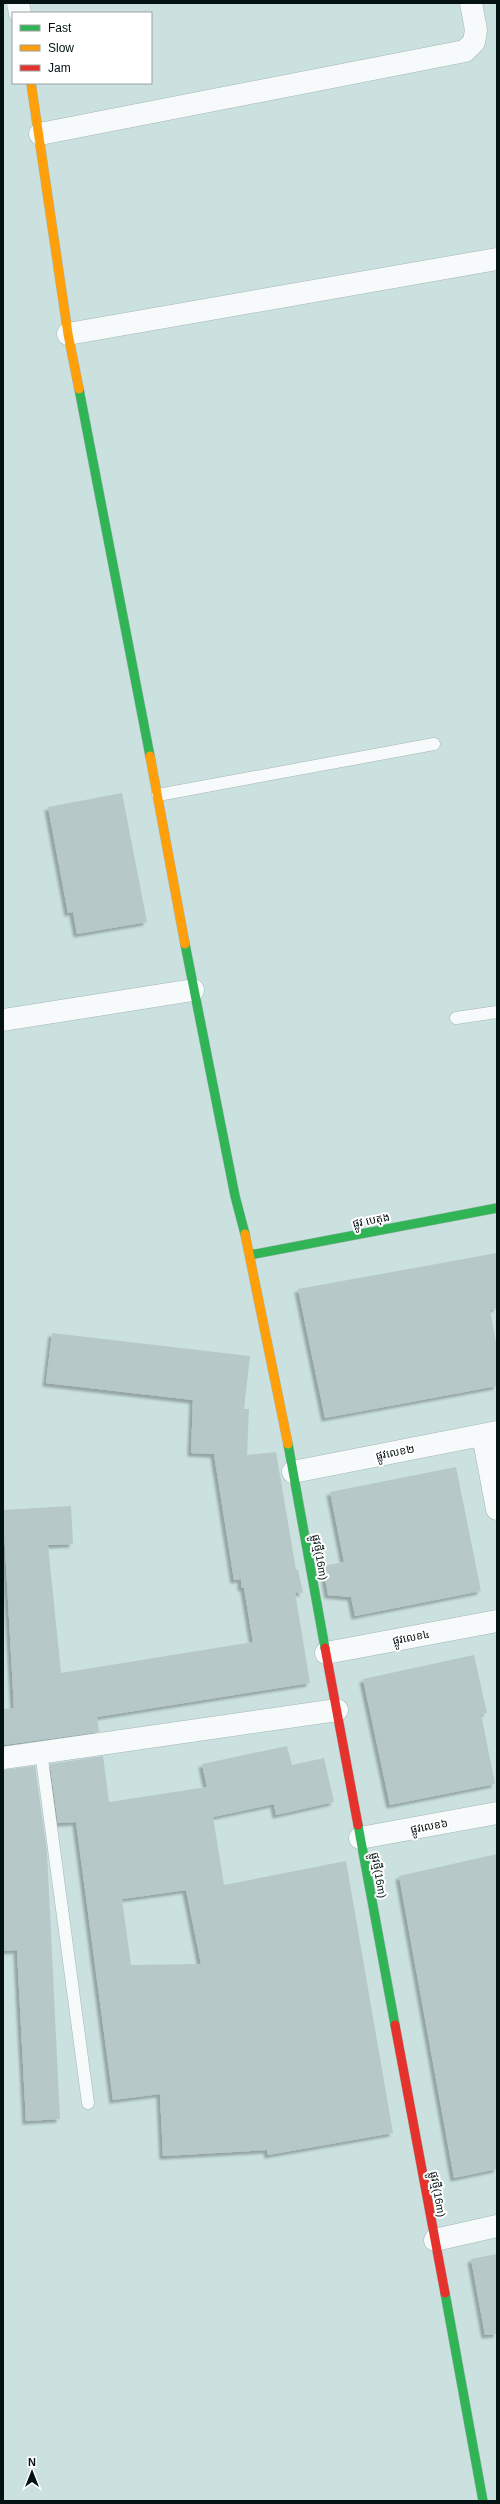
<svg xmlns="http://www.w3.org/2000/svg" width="500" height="2504" font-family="Helvetica,'Noto Sans Khmer',sans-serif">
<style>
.building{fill:#b6c8c7;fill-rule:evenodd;filter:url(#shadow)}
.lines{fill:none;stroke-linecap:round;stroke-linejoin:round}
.lane-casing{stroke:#a4b6b5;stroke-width:13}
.street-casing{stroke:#a4b6b5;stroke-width:23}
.fast-casing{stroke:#a4b6b5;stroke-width:10}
.slow-casing{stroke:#a4b6b5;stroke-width:10}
.jam-casing{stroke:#a4b6b5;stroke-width:10}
.lane{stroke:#f7fafa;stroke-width:12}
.street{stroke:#f7fafa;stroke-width:22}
.fast{stroke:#30b455;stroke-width:9}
.slow{stroke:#ff9f0a;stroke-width:9}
.jam{stroke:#e5322d;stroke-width:9}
.labels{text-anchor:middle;stroke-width:4;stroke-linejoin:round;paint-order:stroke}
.street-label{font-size:11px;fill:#041212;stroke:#fff}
</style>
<defs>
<filter id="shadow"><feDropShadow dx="-3.5" dy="3.5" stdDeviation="1" flood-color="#0004"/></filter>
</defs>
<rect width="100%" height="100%" fill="#cae1e0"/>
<path class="building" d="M 122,793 L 147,922 L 77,934 L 73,912 L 68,913 L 48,807 Z
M 497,1253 L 497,1308 L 490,1310 L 497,1348 L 497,1386 L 325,1418 L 298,1289 Z
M 52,1333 L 250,1356 L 244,1409 L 249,1409 L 247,1455 L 276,1452 L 296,1570 L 298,1570 L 303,1593 L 295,1592 L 310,1683 L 97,1717 L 99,1732 L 3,1745 L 3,1709 L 14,1708 L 3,1510 L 71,1506 L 73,1544 L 48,1545 L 61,1673 L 253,1642 L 244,1588 L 241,1587 L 241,1579 L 234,1580 L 214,1454 L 191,1453 L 193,1400 L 46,1383 Z
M 456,1467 L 481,1591 L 355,1616 L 351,1597 L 328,1595 L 323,1566 L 344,1562 L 330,1492 Z
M 474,1655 L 487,1713 L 481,1714 L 495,1784 L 390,1805 L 363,1679 Z
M 287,1746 L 292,1765 L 324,1758 L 334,1802 L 276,1815 L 274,1804 L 213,1817 L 224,1885 L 346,1861 L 393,2133 L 268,2155 L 267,2150 L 163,2156 L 160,2094 L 113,2100 L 76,1822 L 58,1823 L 50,1764 L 103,1756 L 109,1802 L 207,1787 L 202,1764 ZM 186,1890 L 201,1964 L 131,1965 L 122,1899 Z
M 35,1766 L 47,1852 L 60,2119 L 26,2121 L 17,1950 L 3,1951 L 3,1770 Z
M 497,1854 L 497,2169 L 454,2178 L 399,1876 Z
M 497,2254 L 497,2334 L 485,2335 L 471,2259 Z"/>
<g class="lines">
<defs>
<path id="lane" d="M 158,795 L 434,744
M 456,1018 L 497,1012
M 41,1752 L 88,2103"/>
<path id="street" d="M 18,3 L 20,13
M 40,134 L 465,51 L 474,42 L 476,30 L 471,3
M 68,334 L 497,259
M 3,1020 L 193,990
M 483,1435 L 497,1509
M 293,1472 L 497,1432
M 326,1653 L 497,1621
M 3,1758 L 337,1710
M 360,1838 L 497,1813
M 435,2240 L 497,2226"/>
<path id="fast" d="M 79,389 L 150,756
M 185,944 L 235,1196 L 245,1234
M 250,1255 L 497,1208
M 288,1444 L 325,1648
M 358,1825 L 395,2025
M 445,2293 L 483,2501"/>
<path id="slow" d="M 31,83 L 68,334 L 79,389
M 150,756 L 185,944
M 245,1234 L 288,1444"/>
<path id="jam" d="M 325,1648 L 358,1825
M 395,2025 L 445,2293"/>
</defs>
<use href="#lane" class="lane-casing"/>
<use href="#street" class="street-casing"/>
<use href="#fast" class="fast-casing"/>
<use href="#slow" class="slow-casing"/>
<use href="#jam" class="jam-casing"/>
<use href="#lane" class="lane"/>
<use href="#street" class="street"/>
<use href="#fast" class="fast"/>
<use href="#slow" class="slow"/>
<use href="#jam" class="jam"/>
</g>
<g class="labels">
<g class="street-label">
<text transform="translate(371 1220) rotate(-11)" y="4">ផ្លូវ បេតុង</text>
<text transform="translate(395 1452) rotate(-11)" y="4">ផ្លូវលេខ២</text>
<text transform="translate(320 1557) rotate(80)" y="4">ផ្លូវថ្មី(16m)</text>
<text transform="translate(411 1637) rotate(-11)" y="4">ផ្លូវលេខ៤</text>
<text transform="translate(429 1826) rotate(-10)" y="4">ផ្លូវលេខ៦</text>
<text transform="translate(379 1875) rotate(80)" y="4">ផ្លូវថ្មី(16m)</text>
<text transform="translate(438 2194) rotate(80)" y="4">ផ្លូវថ្មី(16m)</text>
</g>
</g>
<rect width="500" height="2504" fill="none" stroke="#041212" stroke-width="8"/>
<rect x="12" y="12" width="140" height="72" fill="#ffffff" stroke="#9ba0a0"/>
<rect x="20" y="25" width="20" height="6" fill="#30b455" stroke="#9ba0a0"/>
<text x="48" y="32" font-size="12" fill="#041212">Fast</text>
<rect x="20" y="45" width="20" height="6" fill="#ff9f0a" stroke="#9ba0a0"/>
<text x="48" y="52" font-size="12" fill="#041212">Slow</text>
<rect x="20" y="65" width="20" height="6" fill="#e5322d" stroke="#9ba0a0"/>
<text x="48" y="72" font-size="12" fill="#041212">Jam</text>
<g transform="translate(32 2472)" stroke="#ffffff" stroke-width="3" paint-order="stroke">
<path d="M0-3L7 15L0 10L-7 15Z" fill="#041212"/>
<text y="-6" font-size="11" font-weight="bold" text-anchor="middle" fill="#041212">N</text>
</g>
</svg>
